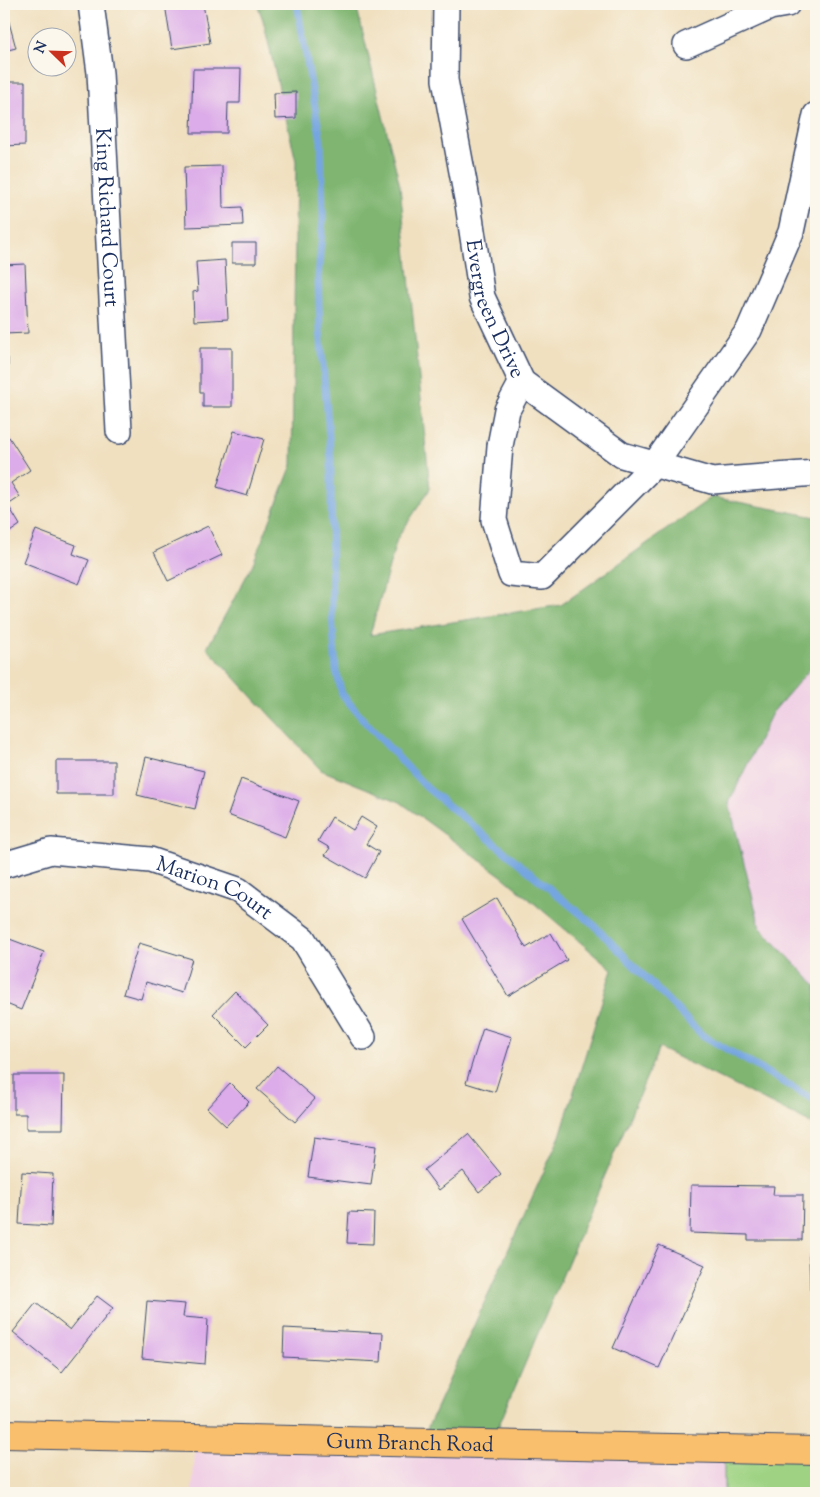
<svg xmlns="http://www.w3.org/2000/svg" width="820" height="1497" font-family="'Sorts Mill Goudy',serif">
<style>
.built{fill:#f0d0e5}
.green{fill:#9fd383;stroke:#5d8170}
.forest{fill:#7fb571;stroke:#4d7268}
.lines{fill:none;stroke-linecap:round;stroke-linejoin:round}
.stream{stroke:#76a6e0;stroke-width:7}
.building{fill:#dcabe9}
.minor-casing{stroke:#3b4a6d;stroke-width:28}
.primary-casing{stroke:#3b4a6d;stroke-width:30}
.minor{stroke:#fff;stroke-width:25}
.primary{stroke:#f9bf6d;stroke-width:28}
.labels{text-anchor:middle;stroke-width:4;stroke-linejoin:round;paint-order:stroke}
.street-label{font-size:21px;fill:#1b2f5e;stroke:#fbf7ec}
</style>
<rect width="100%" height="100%" fill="#fbf7ec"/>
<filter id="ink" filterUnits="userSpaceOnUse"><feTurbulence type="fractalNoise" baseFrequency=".02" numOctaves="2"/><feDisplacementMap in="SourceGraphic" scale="10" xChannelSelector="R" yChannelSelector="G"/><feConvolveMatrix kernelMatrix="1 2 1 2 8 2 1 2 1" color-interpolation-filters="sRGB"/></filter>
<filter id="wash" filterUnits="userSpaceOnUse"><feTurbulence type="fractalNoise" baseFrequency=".0096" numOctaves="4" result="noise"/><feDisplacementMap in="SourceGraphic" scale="20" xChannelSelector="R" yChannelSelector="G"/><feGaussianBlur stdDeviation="1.12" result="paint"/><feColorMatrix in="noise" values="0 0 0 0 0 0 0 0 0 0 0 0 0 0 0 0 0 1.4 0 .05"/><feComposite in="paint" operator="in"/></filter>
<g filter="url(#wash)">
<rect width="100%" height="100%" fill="#f0e0c0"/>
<path class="built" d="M 816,662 L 816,986 L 760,927 L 728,803 L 772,713 Z
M 196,1438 L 724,1449 L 724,1493 L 192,1493 Z"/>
<path class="green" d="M 724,1449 L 816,1451 L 816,1493 L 724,1493 Z"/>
<path class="forest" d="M 257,4 L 356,4 L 400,186 L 430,489 L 397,539 L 370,635 L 561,605 L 712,497 L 816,517 L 816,662 L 772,713 L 729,803 L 760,927 L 816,986 L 816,1126 L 659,1048 L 491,1444 L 421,1442 L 560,1136 L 612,969 L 503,877 L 400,802 L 321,770 L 207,648 L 252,566 L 292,465 L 296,161 L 263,20 Z"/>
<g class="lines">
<path class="stream" d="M 297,4 L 321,141 L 323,218 L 318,278 L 320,329 L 331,459 L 332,614 L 336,670 L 342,694 L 365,722 L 427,788 L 594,925 L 702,1035 L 816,1101"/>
</g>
<g id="blocks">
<path class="building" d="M 4,4 L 16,48 L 4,51 Z
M 165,4 L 203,4 L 210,43 L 172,49 Z
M 193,69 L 241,69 L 240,103 L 228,103 L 227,133 L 191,133 Z
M 4,82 L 25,82 L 25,145 L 4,146 Z
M 296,92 L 296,118 L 275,119 L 274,93 Z
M 222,166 L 223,208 L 242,207 L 243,225 L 186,227 L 184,167 Z
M 232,243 L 256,243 L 256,263 L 232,263 Z
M 225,260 L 228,319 L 194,321 L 193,292 L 198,291 L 196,262 Z
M 25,264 L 28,333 L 4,334 L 4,265 Z
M 200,348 L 232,348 L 232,407 L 203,407 L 203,392 L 200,392 Z
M 4,358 L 8,358 L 8,401 L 4,401 Z
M 234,431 L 264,439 L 247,496 L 217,487 Z
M 9,437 L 30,470 L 11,483 L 20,497 L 8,505 L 20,525 L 4,536 L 4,440 Z
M 208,526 L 222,555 L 168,581 L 154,552 Z
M 36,530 L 76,545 L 73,554 L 89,560 L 79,584 L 23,562 Z
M 146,757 L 204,771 L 195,809 L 137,795 Z
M 56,761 L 114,761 L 114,794 L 56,794 Z
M 241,779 L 299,801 L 285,837 L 228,815 Z
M 332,817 L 353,830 L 361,817 L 377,827 L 366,844 L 379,852 L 365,878 L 325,855 L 330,848 L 318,841 Z
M 497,898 L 526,948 L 551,933 L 567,960 L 508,996 L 462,919 Z
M 7,938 L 44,952 L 21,1010 L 4,1003 L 4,947 Z
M 139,943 L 192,959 L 182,993 L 146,982 L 141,999 L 123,994 Z
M 235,991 L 268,1025 L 246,1047 L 213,1014 Z
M 483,1028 L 512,1037 L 495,1092 L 466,1083 Z
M 277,1066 L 315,1099 L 295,1122 L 257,1089 Z
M 14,1075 L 64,1075 L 63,1129 L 26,1129 L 26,1114 L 14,1114 Z
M 230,1083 L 249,1102 L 226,1126 L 207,1108 Z
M 468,1134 L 501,1174 L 479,1192 L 463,1171 L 439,1190 L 424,1170 Z
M 314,1137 L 376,1146 L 371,1185 L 308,1177 Z
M 22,1172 L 53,1174 L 51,1226 L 19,1224 Z
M 691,1185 L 774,1186 L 773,1195 L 803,1195 L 802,1240 L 748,1240 L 748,1235 L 690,1233 Z
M 349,1212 L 374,1213 L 373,1244 L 347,1243 Z
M 659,1245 L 705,1265 L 659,1368 L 613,1348 Z
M 809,1256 L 816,1256 L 816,1289 L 810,1290 Z
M 97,1296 L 113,1308 L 62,1372 L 13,1332 L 36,1303 L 70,1330 Z
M 147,1301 L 185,1304 L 183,1317 L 208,1319 L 205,1364 L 142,1358 Z
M 284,1328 L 383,1333 L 381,1362 L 283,1357 Z"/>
</g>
</g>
<g filter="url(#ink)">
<use href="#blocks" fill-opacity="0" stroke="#3b4a6d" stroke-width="1"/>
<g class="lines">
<defs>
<g id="minor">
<path id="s1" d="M 91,4 L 100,73 L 119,431"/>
<path id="s2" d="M 446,4 L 445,80 L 468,204 L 482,297 L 522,382 L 622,455 L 712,481 L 816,473"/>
<path d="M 686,45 L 770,7 L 787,4"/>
<path d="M 522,382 L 507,410 L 500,446 L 494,520 L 511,574 L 542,577 L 655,464 L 749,330 L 791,232 L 816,115"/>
<path id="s3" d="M 4,865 L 51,851 L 150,860 L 238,890 L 303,939 L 363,1037"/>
</g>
<g id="primary">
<path id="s4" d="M 4,1434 L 816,1451"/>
</g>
</defs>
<use href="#minor" class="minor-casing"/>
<use href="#primary" class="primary-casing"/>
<use href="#minor" class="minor"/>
<use href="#primary" class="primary"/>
</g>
</g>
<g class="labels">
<g class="street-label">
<text dy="7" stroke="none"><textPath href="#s1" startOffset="214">King Richard Court</textPath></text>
<text dy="7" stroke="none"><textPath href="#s2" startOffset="311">Evergreen Drive</textPath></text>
<text dy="7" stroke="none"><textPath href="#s3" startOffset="219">Marion Court</textPath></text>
<text dy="7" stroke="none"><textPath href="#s4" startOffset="406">Gum Branch Road</textPath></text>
</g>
</g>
<rect width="820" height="1497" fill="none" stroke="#fbf7ec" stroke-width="20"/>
<g transform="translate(52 52) rotate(293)"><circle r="24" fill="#fbf7ec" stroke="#a1a7b3"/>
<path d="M0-4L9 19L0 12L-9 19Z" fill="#c8321e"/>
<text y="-8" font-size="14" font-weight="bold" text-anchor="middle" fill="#1b2f5e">N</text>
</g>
</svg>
